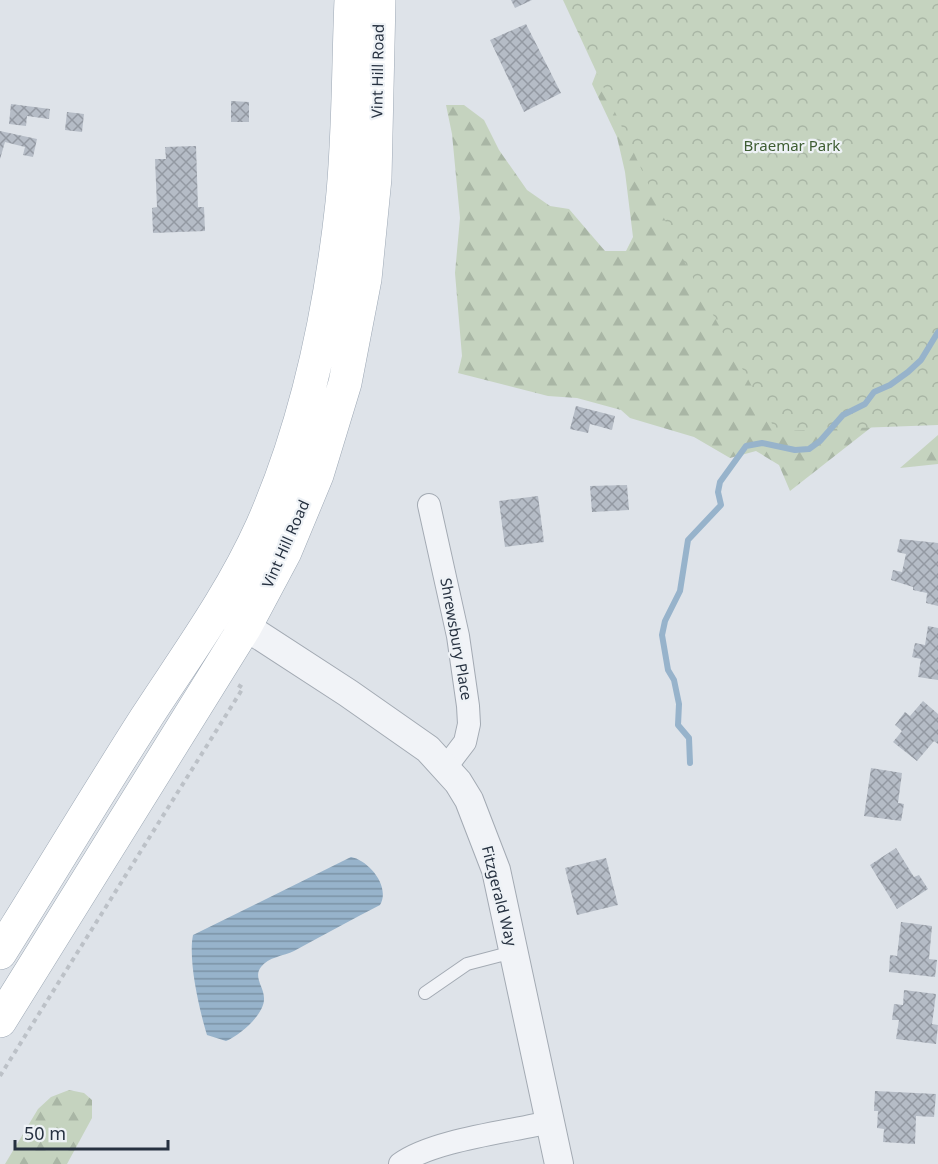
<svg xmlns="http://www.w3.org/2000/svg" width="938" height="1164" font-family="'Noto Sans',sans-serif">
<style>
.forest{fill:url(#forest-firs)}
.park{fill:url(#park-crowns)}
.water{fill:url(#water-rules)}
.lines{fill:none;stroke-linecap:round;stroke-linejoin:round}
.stream{stroke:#97b3cb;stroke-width:6}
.building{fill:url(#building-cross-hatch)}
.service-casing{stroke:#a3aab3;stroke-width:14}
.minor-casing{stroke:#a3aab3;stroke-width:24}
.tertiary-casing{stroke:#a3aab3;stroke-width:30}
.primary-casing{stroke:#9da8b5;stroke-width:34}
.path{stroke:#bcc1c7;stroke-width:4;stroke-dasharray:4.5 4.5;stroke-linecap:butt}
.service{stroke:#f1f3f7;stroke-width:12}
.minor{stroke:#f1f3f7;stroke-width:22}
.tertiary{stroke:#f1f3f7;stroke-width:28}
.primary{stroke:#fff;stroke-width:33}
.labels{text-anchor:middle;stroke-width:4.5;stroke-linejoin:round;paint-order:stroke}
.street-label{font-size:15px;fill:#263140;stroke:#eef2f6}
.park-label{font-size:15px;fill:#3e5d33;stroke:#eef2f6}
</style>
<defs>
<pattern id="forest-firs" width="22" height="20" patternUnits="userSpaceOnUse" patternTransform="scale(1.5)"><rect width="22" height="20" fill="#c5d3bf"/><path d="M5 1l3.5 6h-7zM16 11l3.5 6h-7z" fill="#a9b6a5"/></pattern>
<pattern id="park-crowns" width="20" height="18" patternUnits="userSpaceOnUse" patternTransform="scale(1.5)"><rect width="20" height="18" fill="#c5d3bf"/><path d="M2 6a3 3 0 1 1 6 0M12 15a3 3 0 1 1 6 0" fill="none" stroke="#a9b6a5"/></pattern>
<pattern id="water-rules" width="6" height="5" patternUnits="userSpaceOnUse" patternTransform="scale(1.5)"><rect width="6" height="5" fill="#97b3cb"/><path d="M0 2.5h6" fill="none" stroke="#7b92a6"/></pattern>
<pattern id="building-cross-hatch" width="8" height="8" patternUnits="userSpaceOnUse" patternTransform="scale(1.5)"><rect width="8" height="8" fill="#b5bcc6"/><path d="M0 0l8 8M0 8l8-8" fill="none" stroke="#9399a2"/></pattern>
</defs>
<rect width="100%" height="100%" fill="#dee3e9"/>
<path class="forest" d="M 938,2 L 938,375 L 790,491 L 779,465 L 756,451 L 730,458 L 694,437 L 630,418 L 621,410 L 577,398 L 548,396 L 458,373 L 462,356 L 455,273 L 460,218 L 452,134 L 446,105 L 464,105 L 484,120 L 499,150 L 527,190 L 550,206 L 569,209 L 605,251 L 626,251 L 633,237 L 625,172 L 617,137 L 592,84 L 602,58 Z
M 938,435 L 938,464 L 900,468 Z
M 69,1090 L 84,1093 L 92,1100 L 92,1118 L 67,1164 L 5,1164 L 38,1109 L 51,1097 Z"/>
<path class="park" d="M 563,0 L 938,0 L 938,425 L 776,431 L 684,261 Z"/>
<path class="water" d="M 351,857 C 368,860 391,886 380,905 C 351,920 323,935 294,951 C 284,956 268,957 261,967 C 253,977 264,987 264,998 C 265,1014 240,1035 226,1041 L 207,1035 C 199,1009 188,960 193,935 Z"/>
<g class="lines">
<path class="stream" d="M 690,763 L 689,738 L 678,725 L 679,704 L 674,680 L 668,670 L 662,635 L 665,621 L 680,591 L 688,540 L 721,505 L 718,492 L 720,482 L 746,446 L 762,443 L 795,450 L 809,449 L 820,441 L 843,415 L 865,404 L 874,392 L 890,385 L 908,372 L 921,360 L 938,332"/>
</g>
<path class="building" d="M 511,0 L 532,0 L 515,8 Z
M 526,24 L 561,93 L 524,112 L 490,40 Z
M 231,101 L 249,102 L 249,122 L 231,122 Z
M 11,104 L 50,109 L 49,119 L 27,116 L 26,126 L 9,124 Z
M 67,112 L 84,114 L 82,132 L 65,130 Z
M 0,131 L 37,139 L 33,157 L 23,155 L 25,147 L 5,142 L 0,159 Z
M 196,146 L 198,207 L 204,207 L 205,231 L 153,233 L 152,208 L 157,207 L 155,159 L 166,159 L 165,147 Z
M 576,406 L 615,416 L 612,430 L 590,424 L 588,433 L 570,429 Z
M 627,485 L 629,510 L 592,512 L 590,486 Z
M 538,496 L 544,542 L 505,547 L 499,501 Z
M 900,539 L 938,543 L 938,606 L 926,603 L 927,593 L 913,590 L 913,587 L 891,580 L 893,570 L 902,572 L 906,554 L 897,552 Z
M 928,626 L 938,628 L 938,680 L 918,677 L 921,659 L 912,657 L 915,643 L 925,645 Z
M 923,701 L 938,714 L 938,744 L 934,741 L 917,761 L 893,742 L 902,731 L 895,725 L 905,712 L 910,716 Z
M 871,768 L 902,773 L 898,803 L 904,804 L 901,821 L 864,816 Z
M 896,848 L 914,877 L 919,875 L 928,889 L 897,909 L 870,865 Z
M 606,858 L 618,905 L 577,915 L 565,868 Z
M 901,922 L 932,926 L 929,959 L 937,960 L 935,977 L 889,972 L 890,955 L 897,956 Z
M 904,990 L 936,994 L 932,1024 L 938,1025 L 936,1044 L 896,1039 L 899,1020 L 892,1020 L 894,1004 L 903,1005 Z
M 875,1091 L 936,1094 L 934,1117 L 916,1116 L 915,1144 L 883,1142 L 884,1129 L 877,1128 L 878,1111 L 874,1111 Z"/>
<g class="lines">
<defs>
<path id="service" d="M 425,993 L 467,964 L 513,952"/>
<path id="minor" d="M 429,505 L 458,636 L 468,706 L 469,724 L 465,742 L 446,767
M 400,1164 C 433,1140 508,1132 550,1122"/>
<path id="tertiary" d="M 228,615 L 348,693 L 428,749 L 458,782 L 469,800 L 496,870 L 559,1164"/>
<path id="primary" d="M 0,953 C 49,875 96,796 146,718 C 187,655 231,595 262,526 C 307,424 330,314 342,203 C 349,136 348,67 351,0
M 0,1021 L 245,627 L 285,552 L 317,475 L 345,383 L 365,279 L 375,178 L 379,0"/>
</defs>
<use href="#service" class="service-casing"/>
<use href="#minor" class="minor-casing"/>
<use href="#tertiary" class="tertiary-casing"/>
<use href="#primary" class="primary-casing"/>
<path class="path" d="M 0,1076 L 243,688 L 238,685"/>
<use href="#service" class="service"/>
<use href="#minor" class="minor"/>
<use href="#tertiary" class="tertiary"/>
<use href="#primary" class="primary"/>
</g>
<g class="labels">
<g class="street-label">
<text transform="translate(378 71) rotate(-89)" y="5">Vint Hill Road</text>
<text transform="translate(286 544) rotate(-66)" y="5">Vint Hill Road</text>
<text transform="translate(456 639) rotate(80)" y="5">Shrewsbury Place</text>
<text transform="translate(499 896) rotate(76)" y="5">Fitzgerald Way</text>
</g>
<g class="park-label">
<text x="792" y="151">Braemar Park</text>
</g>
</g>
<path d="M15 1140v9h153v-9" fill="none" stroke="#263140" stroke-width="3"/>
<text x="24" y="1140" font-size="18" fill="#263140" stroke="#eef2f6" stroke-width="4.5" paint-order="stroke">50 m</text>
</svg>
